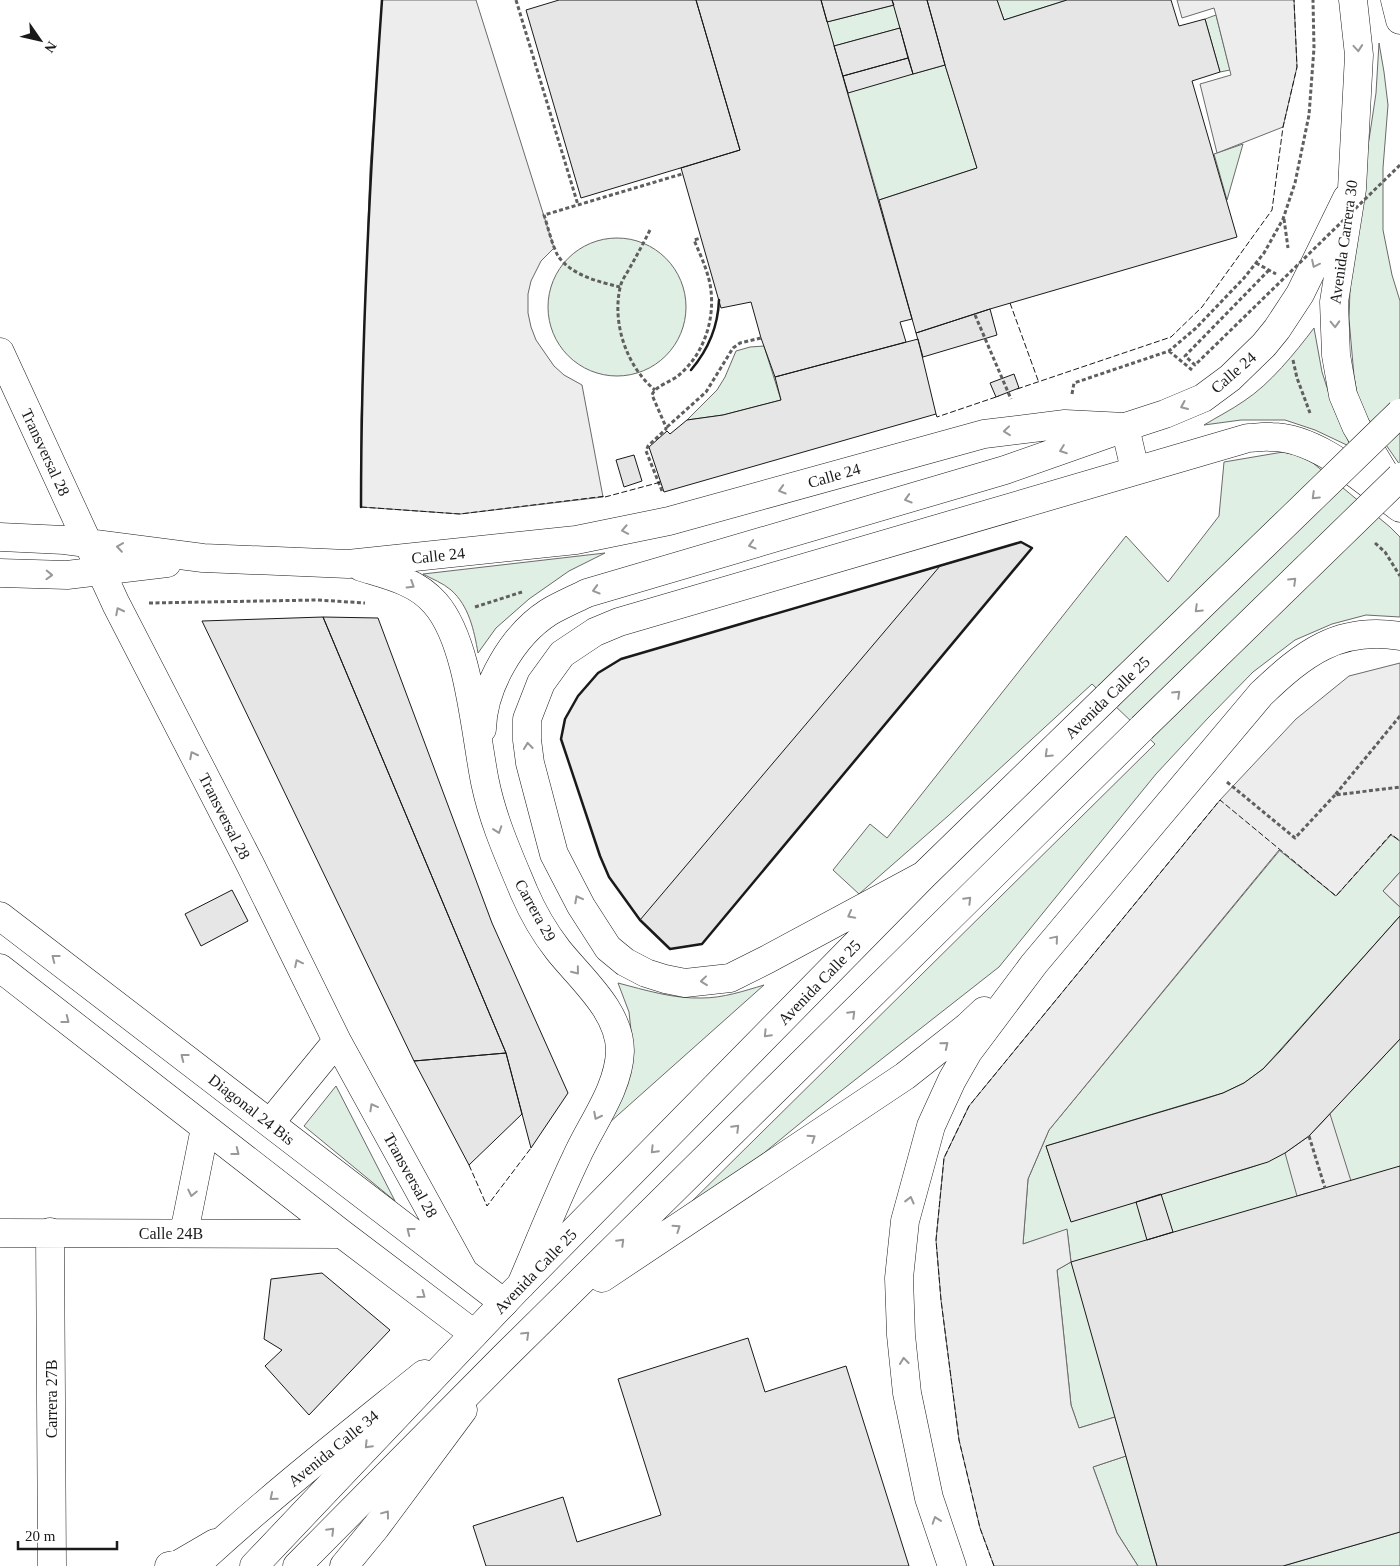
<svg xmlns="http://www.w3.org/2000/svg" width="1400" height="1566" font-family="Georgia,serif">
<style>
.green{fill:#e0efe3;stroke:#6a6a6a}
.parking{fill:#ededed;stroke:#6a6a6a}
.building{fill:#e6e6e6;stroke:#1a1a1a}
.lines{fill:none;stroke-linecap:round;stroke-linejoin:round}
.minor-casing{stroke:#1a1a1a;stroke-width:29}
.major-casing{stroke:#1a1a1a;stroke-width:29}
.highway-casing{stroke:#1a1a1a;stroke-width:29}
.path{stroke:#5f5f5f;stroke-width:3;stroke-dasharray:4 2.5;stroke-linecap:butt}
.minor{stroke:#fff;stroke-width:28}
.major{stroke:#fff;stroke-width:28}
.highway{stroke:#fff;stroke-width:28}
.highway-bridge-casing{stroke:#1a1a1a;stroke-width:29;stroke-linecap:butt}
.path-bridge{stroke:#5f5f5f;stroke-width:3;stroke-dasharray:4 2.5;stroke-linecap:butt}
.highway-bridge{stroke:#fff;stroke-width:28}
.fence{stroke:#1a1a1a;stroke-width:1;stroke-dasharray:6 2.5;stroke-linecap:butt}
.wall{stroke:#1a1a1a;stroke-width:2.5}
.oneway{stroke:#989898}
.labels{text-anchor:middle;stroke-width:4;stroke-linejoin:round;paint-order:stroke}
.street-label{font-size:16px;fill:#1a1a1a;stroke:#fff}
</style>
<rect width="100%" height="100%" fill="#fff"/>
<path class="green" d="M 997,0 L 1067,0 L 1004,20 Z
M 894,5 L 900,28 L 834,46 L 827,22 Z
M 1216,15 L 1230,70 L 1220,72 L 1205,19 Z
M 1379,43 L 1384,72 L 1388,105 L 1383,168 L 1383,230 L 1392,275 L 1400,301 L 1400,465 L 1368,419 L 1358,399 L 1354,376 L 1349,319 L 1351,260 L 1376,93 Z
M 908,58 L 913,74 L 945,65 L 977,168 L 879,200 L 843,76 Z
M 1243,144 L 1227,200 L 1214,154 Z
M548 307a69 69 0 1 1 138 0a69 69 0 1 1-138 0Z
M 1314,328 L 1322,372 L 1334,409 L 1351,447 L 1315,430 L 1285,420 L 1241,420 L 1204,425 C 1217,417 1231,410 1244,401 C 1270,384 1295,353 1314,328 Z
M 764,346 L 781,400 L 723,415 L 687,420 L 717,390 L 725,377 L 736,351 L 750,347 Z
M 1283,452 L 1300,456 L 1313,463 L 1390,527 L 1400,537 L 1400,617 L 1366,615 L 1332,624 L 1295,640 L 1253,672 L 1208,718 L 1156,774 L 999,967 L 809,1116 L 731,1180 L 678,1215 L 1155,744 L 1092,684 L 948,816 L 859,894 L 833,870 L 870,824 L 887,838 L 1126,536 L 1168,582 L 1219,516 L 1224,462 Z
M 605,553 L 569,571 L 529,599 L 496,628 L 478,653 C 474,630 469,606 451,590 C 443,583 432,579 423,574 Z
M 1391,834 L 1400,841 L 1400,872 L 1383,891 L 1400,907 L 1400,916 L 1263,1069 L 1244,1083 L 1223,1093 L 1046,1146 L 1071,1221 L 1249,1168 C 1293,1154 1317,1128 1347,1095 C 1365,1077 1382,1058 1400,1039 L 1400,1166 L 1115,1417 L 1079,1428 L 1071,1405 L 1057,1270 L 1071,1262 L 1067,1230 L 1023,1244 L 1028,1179 L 1049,1130 L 1280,850 L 1336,896 Z
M 618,983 C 645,990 674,999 702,998 C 723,998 744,991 764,985 L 600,1131 L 633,1049 L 629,1012 Z
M 336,1086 L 395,1201 L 304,1126 Z
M 1126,1456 L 1157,1566 L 1138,1566 L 1117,1533 L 1093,1467 Z
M 1400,1532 L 1400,1566 L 1283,1566 Z"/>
<path class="parking" d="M 382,0 L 476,0 L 554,248 L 541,261 L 531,281 L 528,294 L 528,313 L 531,327 L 536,340 L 554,366 L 564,375 L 582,385 L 603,497 L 460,514 L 361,507 L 361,420 L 370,169 Z
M 1177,0 L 1294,0 L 1297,67 L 1283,127 L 1217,153 L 1200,84 L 1231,75 L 1216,15 L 1214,8 L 1182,18 Z
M 1032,548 L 702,944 L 670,949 L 640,920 L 609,877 L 600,856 L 561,739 L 565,719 L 578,696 L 598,673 L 621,659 L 940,566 Z
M 1400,663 L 1400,841 L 1391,835 L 1336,896 L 1279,850 L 1049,1130 L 1028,1179 L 1023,1244 L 1067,1229 L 1071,1262 L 1057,1270 L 1071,1405 L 1079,1428 L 1115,1417 L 1126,1456 L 1093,1467 L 1117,1533 L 1138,1566 L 994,1566 L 980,1528 L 959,1440 L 941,1300 L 936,1240 L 944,1158 L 969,1106 L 1220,800 L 1296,719 L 1349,676 Z
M 1400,872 L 1400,907 L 1383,891 Z
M 1330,1114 L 1351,1181 L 1297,1196 L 1285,1153 L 1309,1136 Z"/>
<path class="building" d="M 559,0 L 696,0 L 740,150 L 581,198 L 526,10 Z
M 696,0 L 821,0 L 912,319 L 900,322 L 906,342 L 775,377 L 761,338 L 751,302 L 721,308 L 681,168 L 740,150 Z
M 821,0 L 892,0 L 894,5 L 827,22 Z
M 892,0 L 927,0 L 945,65 L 913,74 Z
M 927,0 L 997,0 L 1004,20 L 1067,0 L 1171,0 L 1179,26 L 1205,19 L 1220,72 L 1192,81 L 1237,237 L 990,309 L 916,333 L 879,200 L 977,168 L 945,65 Z
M 900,28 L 908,58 L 843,76 L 834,46 Z
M 908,58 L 913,74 L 848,93 L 843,76 Z
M 990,309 L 997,335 L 923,357 L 916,333 Z
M 918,339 L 936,414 L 664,492 L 649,447 L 667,431 L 670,434 L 687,420 L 723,415 L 781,400 L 775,377 Z
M 1014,374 L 1019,388 L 996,397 L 990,383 Z
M 634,455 L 642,481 L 624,487 L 616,460 Z
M 1021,542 L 1032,548 L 702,944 L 670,949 L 640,920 L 940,566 Z
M 323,617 L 506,1053 L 414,1061 L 202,621 Z
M 323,617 L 378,618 L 492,923 L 568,1093 L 531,1148 L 506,1053 Z
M 232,890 L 248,921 L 201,946 L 185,914 Z
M 1400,916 L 1400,1039 L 1309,1136 L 1285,1153 L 1268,1162 L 1071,1222 L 1046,1146 L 1201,1100 L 1223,1093 L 1244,1083 L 1263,1069 L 1280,1051 Z
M 506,1053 L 522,1114 L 469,1165 L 414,1061 Z
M 1400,1166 L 1400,1532 L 1283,1566 L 1157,1566 L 1071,1262 Z
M 1161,1194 L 1173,1232 L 1147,1240 L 1136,1202 Z
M 322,1273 L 390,1330 L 309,1415 L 265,1366 L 282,1350 L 264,1339 L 271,1279 Z
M 748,1338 L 765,1392 L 846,1366 L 909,1566 L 486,1566 L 473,1526 L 563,1497 L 577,1542 L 661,1515 L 618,1379 Z"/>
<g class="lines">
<defs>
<path id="minor" d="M 0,352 L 116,604 L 250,864 L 337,1041 L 464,1272
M 0,537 L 64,540 L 203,558 L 348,564 L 576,540 L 669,521 L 984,434 L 1065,424 L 1125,427 L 1165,414 L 1203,398 L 1230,378 L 1264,345 L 1277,329 L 1300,294 L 1347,198
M 361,567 C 387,575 416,581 435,603 C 469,641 475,733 485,782 C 493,821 509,856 524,892 C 533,913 544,932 558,950 C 581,979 620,1011 620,1051 C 619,1089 591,1124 576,1158 C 556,1200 539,1243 521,1285
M 0,573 L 67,575 L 167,563
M 482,729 C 483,686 513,635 549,612 C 561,605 575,599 587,593 L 1005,470 L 1113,432
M 0,916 L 504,1303
M 0,968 L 342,1234 L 474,1334
M 270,1123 L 337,1041
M 50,1232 L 52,1566
M 0,1233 L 342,1234
M 184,1233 L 205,1128
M 169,1566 L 179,1564 L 215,1543"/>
<path id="major" d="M 195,1566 C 268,1498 346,1437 424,1374
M 344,1566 L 376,1527 L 463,1410"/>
<path id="highway" d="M 1353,0 L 1359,55 L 1352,189 L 1334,302 L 1336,355 L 1343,395 L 1356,426 L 1400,499
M 1395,0 L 1400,20
M 1125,427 L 1135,470
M 924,875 L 768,959 L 730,978 L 685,983 L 665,979 L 646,973 L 625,962 L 608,948 L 581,906 L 554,854 L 530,763 L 527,740 L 527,719 L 541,683 L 562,654 L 595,632 L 619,622 L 1248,438 C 1256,438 1263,436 1271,437 C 1318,437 1364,481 1400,508
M 602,1278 L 905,1076 L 967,1027 L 984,1011
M 254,1566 L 514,1292 L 924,875 L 1108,696
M 297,1566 L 504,1357 L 1142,728
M 952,1566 L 929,1498 L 907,1393 L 901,1335 L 899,1278 L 905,1221 L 931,1126 L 952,1080 L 968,1052 L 1034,964 L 1261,694 C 1303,654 1338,626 1400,636"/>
</defs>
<use href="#minor" class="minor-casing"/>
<use href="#major" class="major-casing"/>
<use href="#highway" class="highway-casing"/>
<path class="path" d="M 516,0 L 578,205
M 1284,219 L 1288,248
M 650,230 C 643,244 636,257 628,271 C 625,276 621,282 620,288 C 612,324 627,367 655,390
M 1256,263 L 1276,274
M 620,287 C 599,282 571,275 558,256 C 552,245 548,227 544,215 L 682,174
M 975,315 L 1011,399
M 1169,351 L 1192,370
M 1293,360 L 1297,378 L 1310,413
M 1072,394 L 1074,383 L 1169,351 L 1196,328 L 1244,278 L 1264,253 L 1283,219 L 1295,183 L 1309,115 L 1314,48 L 1313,0
M 667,427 L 706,392 L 733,348 L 740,343 L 761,338
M 662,491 L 646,451 L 648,446 L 666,429 L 666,427 L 652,395 C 655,386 671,382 679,375 C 705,353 716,317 710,284 C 707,269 700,254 694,240 L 701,238
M 1375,543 L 1385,552 L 1400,576
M 149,603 L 317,600 L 365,603
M 475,607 L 522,592
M 1400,716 L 1335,795 L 1400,787
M 1227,782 L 1295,838 L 1335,795
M 1309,1136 L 1325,1188"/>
<use href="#minor" class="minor"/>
<use href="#major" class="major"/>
<use href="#highway" class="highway"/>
<defs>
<path id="highway-bridge" d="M 1108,696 L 1400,413
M 1142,728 L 1400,477"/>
</defs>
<use href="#highway-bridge" class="highway-bridge-casing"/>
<path class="path-bridge" d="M 1269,270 L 1185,356 L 1195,365 L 1400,165"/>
<use href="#highway-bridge" class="highway-bridge"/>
<path class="fence" d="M 1010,303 L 1039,383
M 1017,389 L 1171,337 L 1202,307 L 1272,210 L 1283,127 L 1297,67 L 1294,0
M 936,414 L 937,417 L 999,396
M 605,497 L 661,482
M 361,507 L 460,514 L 606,496
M 469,1165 L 487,1206 L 531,1148
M 994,1566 L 980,1528 L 959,1440 L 941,1300 L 936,1240 L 944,1158 L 969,1106 L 1220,800 L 1336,896 L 1391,834 L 1400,841"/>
<path class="wall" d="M 691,370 C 708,350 718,327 719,300
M 361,507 C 361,338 370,169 382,0
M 1021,542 L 1032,548 L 702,944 L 670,949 L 640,920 L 609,877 L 600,856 L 561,739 L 565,719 L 578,696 L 598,673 L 621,659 Z"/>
</g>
<defs><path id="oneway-chevron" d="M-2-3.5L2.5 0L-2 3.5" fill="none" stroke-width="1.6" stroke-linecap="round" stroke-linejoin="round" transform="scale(1.25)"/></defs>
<g class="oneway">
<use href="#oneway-chevron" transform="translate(1358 48) rotate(85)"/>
<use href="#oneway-chevron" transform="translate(1315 264) rotate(116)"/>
<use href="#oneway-chevron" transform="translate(1335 324) rotate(88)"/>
<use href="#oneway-chevron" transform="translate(1184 406) rotate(156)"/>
<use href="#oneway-chevron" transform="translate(1007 431) rotate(174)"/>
<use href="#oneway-chevron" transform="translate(1063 450) rotate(160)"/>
<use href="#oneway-chevron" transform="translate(782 490) rotate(164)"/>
<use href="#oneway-chevron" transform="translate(1315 496) rotate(136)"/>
<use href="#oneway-chevron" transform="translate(908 499) rotate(164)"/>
<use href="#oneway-chevron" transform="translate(625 530) rotate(169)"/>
<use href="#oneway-chevron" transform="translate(752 545) rotate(164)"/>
<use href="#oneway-chevron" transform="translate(120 547) rotate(-172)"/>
<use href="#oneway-chevron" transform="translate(49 575) rotate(2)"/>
<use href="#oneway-chevron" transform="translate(1293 581) rotate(-44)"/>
<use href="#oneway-chevron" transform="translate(411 585) rotate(32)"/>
<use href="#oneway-chevron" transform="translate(596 590) rotate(164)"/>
<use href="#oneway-chevron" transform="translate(1198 609) rotate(136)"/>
<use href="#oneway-chevron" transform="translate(119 611) rotate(-117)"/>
<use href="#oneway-chevron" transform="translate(1177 694) rotate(-44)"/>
<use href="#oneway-chevron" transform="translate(528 746) rotate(-96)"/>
<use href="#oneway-chevron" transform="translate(1048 754) rotate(136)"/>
<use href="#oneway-chevron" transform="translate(193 755) rotate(-117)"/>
<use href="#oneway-chevron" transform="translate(498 830) rotate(71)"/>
<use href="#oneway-chevron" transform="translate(578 899) rotate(-118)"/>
<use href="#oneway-chevron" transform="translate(968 900) rotate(-45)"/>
<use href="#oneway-chevron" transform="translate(851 915) rotate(152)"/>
<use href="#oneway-chevron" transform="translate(1055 939) rotate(-50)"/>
<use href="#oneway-chevron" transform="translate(55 958) rotate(-142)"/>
<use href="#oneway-chevron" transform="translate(298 963) rotate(-116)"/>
<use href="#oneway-chevron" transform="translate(576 971) rotate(51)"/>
<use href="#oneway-chevron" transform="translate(704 981) rotate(174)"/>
<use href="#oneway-chevron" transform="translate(852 1014) rotate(-45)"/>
<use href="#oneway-chevron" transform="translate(66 1020) rotate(38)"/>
<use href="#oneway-chevron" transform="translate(767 1034) rotate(134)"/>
<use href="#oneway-chevron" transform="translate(945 1045) rotate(-39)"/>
<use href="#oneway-chevron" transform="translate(184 1057) rotate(-142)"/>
<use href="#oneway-chevron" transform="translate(373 1107) rotate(-119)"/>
<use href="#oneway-chevron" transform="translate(597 1116) rotate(117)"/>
<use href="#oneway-chevron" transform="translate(736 1128) rotate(-45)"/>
<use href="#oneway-chevron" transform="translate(812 1138) rotate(-34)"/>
<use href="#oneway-chevron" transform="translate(654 1150) rotate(134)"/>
<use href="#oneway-chevron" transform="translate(236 1152) rotate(38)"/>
<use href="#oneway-chevron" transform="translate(192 1193) rotate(102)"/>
<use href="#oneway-chevron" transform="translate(910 1200) rotate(-76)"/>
<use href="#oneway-chevron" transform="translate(677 1228) rotate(-34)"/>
<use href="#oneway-chevron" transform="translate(410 1231) rotate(-142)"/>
<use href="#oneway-chevron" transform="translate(621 1242) rotate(-45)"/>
<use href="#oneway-chevron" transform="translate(422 1295) rotate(36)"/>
<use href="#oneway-chevron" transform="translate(526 1335) rotate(-44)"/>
<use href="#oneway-chevron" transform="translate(904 1361) rotate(-96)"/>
<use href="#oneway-chevron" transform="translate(368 1445) rotate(134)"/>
<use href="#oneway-chevron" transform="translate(273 1497) rotate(140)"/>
<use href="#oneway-chevron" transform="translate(386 1514) rotate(-53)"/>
<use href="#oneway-chevron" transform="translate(936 1520) rotate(-109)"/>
<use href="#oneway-chevron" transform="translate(331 1531) rotate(-45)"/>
</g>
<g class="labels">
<g class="street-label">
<text transform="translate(1343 242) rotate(-82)" y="6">Avenida Carrera 30</text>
<text transform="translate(1233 372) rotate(-41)" y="6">Calle 24</text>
<text transform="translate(46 452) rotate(65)" y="6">Transversal 28</text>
<text transform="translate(834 475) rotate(-16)" y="6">Calle 24</text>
<text transform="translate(438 555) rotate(-6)" y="6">Calle 24</text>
<text transform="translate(1107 697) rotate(-44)" y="6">Avenida Calle 25</text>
<text transform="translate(225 816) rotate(63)" y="6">Transversal 28</text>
<text transform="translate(536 910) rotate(61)" y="6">Carrera 29</text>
<text transform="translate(819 982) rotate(-46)" y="6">Avenida Calle 25</text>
<text transform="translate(252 1109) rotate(38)" y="6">Diagonal 24 Bis</text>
<text transform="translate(411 1175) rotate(61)" y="6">Transversal 28</text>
<text x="171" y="1239">Calle 24B</text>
<text transform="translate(535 1271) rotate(-46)" y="6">Avenida Calle 25</text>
<text transform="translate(51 1399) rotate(-90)" y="6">Carrera 27B</text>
<text transform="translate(333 1448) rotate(-39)" y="6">Avenida Calle 34</text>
</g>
</g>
<g transform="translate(40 40) rotate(124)" stroke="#ffffff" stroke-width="4" paint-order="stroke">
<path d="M0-4L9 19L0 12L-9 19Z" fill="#1a1a1a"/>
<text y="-8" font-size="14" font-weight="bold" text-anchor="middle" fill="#1a1a1a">N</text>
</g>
<path d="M18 1541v8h99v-8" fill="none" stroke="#1a1a1a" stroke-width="2.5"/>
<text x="25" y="1541" font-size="15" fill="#1a1a1a" stroke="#ffffff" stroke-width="4" paint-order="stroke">20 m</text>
</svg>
